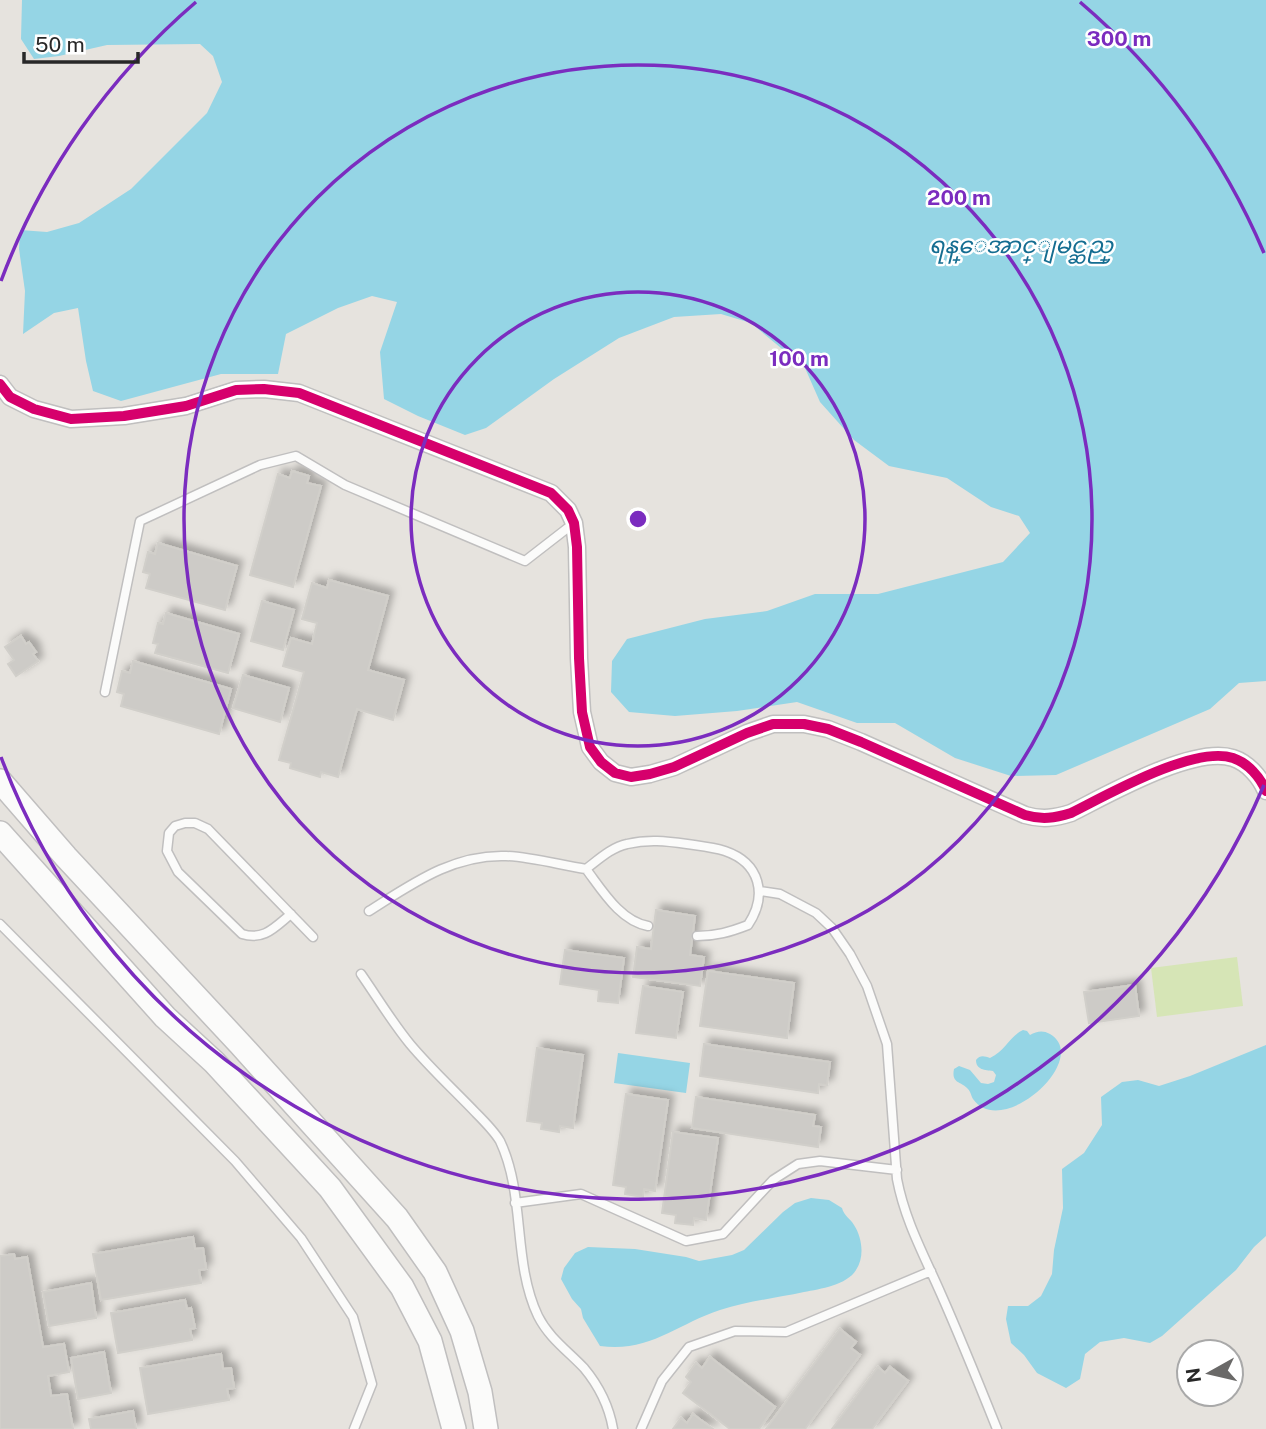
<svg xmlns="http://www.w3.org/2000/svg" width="1266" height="1429" font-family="'Public Sans','Noto Sans Myanmar',sans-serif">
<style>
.pitch{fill:#d6e5b6}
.water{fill:#95d5e5}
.building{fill:#cdcbc7;stroke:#d1cfca;stroke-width:2;filter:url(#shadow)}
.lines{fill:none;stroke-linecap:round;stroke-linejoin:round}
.service-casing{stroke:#c0bfbf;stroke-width:11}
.minor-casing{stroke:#c0bfbf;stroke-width:19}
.secondary-casing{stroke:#c0bfbf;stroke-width:26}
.service{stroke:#fbfbfa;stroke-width:8}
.minor{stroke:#fbfbfa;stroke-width:16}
.secondary{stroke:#fbfbfa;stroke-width:23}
.cycleway-casing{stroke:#fff;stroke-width:15}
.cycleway{stroke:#d6006c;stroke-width:10}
.ring{fill:none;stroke:#7b2cbf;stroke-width:3.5}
.labels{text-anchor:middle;stroke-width:5;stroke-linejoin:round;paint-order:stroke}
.water-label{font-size:23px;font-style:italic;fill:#146d91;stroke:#fff}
.centre{fill:#7b2cbf;stroke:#fff;stroke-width:3.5}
.ring-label{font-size:21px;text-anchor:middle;font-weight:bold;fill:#7b2cbf;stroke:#fff;stroke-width:5;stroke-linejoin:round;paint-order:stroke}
</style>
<defs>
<filter id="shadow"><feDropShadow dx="5.5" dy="-5.5" stdDeviation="3.5" flood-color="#0004"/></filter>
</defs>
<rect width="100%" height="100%" fill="#e6e3de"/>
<path class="pitch" d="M 1237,957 L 1243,1006 L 1157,1017 L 1151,968 Z"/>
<path class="water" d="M 22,0 L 1266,0 L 1266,681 L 1239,683 L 1210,709 L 1056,775 L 1011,776 L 955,758 L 895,723 L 857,723 L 797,702 L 737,711 L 675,716 L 629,712 L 611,692 L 612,661 L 627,639 L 705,619 L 767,611 L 815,594 L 878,594 L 1003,562 L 1030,533 L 1019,516 L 991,507 L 947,478 L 889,466 L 854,440 L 820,402 L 805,368 L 751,323 L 721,314 L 674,317 L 619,338 L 554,379 L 486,428 L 465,435 L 418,416 L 384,399 L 380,352 L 397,302 L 372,296 L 338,308 L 286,334 L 278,374 L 221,374 L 121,401 L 93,391 L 86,361 L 78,308 L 54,313 L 23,334 L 25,291 L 19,249 L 20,230 L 47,232 L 79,223 L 131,189 L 207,113 L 222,82 L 213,56 L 200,44 L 107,45 L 59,56 L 34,59 L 21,39 Z
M 1023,1030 L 1027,1031 L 1030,1035 C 1037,1031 1043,1030 1050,1034 C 1092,1059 1002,1140 973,1099 C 971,1096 971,1092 968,1089 C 961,1081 951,1084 954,1069 L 959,1066 L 970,1070 L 981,1083 L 988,1084 L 994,1082 L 996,1075 L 993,1071 C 985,1070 976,1070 976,1060 C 980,1055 984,1056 990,1058 C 1006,1050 1010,1036 1023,1030 Z
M 1266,1045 L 1266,1236 L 1254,1247 L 1236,1270 L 1162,1336 L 1150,1343 L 1124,1338 L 1100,1342 L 1085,1354 L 1080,1379 L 1066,1388 L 1037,1373 L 1024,1355 L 1011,1343 L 1006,1319 L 1008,1306 L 1028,1306 L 1041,1296 L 1052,1274 L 1054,1250 L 1063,1208 L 1062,1169 L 1084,1153 L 1102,1125 L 1101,1097 L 1122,1082 L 1138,1080 L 1159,1086 L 1190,1076 Z
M 618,1053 L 690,1063 L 686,1093 L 614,1083 Z
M 811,1198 L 829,1200 L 842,1208 C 844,1216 850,1218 854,1225 C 862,1237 865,1257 856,1270 C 847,1285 820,1289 804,1292 C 776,1298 748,1301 720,1310 C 677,1324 649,1353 600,1346 L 583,1318 L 581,1309 L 572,1299 L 561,1279 L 564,1268 L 575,1253 L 588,1247 L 635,1249 L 686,1257 L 699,1261 L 732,1255 L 744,1250 L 783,1212 L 795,1203 Z"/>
<path class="building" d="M 292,471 L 309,476 L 307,483 L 321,486 L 293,587 L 250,575 L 278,474 L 290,478 Z
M 158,543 L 237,566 L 225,610 L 146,588 L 150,574 L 143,572 L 148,552 L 155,554 Z
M 329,580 L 388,596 L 368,670 L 404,680 L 393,720 L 357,709 L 338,777 L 321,772 L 320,777 L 290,768 L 291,763 L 279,760 L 304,672 L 283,666 L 291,638 L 312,644 L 317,623 L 302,619 L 312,583 L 327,588 Z
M 262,601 L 294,610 L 283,650 L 251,641 Z
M 166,613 L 239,634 L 228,673 L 155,653 L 158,644 L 153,643 L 158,623 L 163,624 Z
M 21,636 L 26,644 L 29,642 L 36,652 L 33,654 L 38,661 L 16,676 L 8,664 L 14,660 L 5,647 Z
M 133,661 L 231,689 L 219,734 L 121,706 L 124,694 L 117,692 L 122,671 L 130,673 Z
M 243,675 L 289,688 L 280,722 L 233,708 Z
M 656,910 L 695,916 L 690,955 L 704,957 L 700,986 L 633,977 L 637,947 L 651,949 Z
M 565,950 L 624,958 L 618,1003 L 598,1001 L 599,990 L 560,984 Z
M 708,971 L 794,983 L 787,1038 L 700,1026 Z
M 1135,985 L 1139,1016 L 1089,1023 L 1084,992 Z
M 643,986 L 683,992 L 676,1038 L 636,1033 Z
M 704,1044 L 830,1062 L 827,1085 L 819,1084 L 818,1093 L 700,1076 Z
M 537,1048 L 583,1055 L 573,1128 L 560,1126 L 559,1132 L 541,1129 L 542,1123 L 527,1121 Z
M 626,1094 L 668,1100 L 655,1191 L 644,1189 L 643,1197 L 625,1194 L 626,1187 L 613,1185 Z
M 696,1097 L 815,1115 L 813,1126 L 821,1127 L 818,1147 L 692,1128 Z
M 673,1132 L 718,1138 L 706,1220 L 694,1218 L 693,1225 L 675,1223 L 676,1215 L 662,1213 Z
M 193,1237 L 195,1249 L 203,1248 L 206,1269 L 199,1270 L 201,1283 L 101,1300 L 93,1254 Z
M 14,1254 L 15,1259 L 27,1257 L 43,1347 L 64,1344 L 69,1372 L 48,1376 L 51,1396 L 67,1394 L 73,1429 L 0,1429 L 0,1256 Z
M 91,1283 L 96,1318 L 49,1326 L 43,1292 Z
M 185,1300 L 187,1309 L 191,1308 L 195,1328 L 190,1329 L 192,1340 L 118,1353 L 111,1313 Z
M 840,1329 L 856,1342 L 851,1348 L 860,1355 L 805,1429 L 766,1429 Z
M 104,1352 L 111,1393 L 78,1399 L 71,1358 Z
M 221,1354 L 223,1369 L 231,1368 L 234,1388 L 227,1389 L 229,1400 L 148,1414 L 140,1368 Z
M 710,1357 L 775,1407 L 759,1429 L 730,1429 L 683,1393 L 691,1382 L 686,1377 L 696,1363 L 702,1368 Z
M 878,1367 L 885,1373 L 890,1367 L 908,1381 L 872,1429 L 832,1429 Z
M 133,1411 L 136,1429 L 91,1429 L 89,1419 Z
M 693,1414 L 713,1429 L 673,1429 L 681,1418 L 687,1423 Z"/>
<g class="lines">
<defs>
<path id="service" d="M 105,692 L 140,521 L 260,465 L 296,456 L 345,485 L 525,561 L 574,523
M 586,869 C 598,860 612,847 627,844 C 648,839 666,841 687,844 C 700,846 712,847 725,851 C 760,863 768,895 748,925 C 730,932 716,936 697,936
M 760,891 L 780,894 L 816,913 L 832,928 L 850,954 L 867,986 L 887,1044 L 897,1179 C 905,1221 924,1255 941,1294 C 961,1339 979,1384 997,1429
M 369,911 C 412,884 453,854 506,856 C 532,857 560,865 586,869 C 602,890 620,921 648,926
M 291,914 C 275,927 264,941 242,934 L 178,872 L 167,851 L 169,833 L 175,826 L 185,823 L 195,823 L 208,829 L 313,937
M 0,924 L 235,1161 L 301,1238 L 353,1317 L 372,1384 L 354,1429
M 361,974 C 377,997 392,1022 410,1044 C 430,1068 454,1090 476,1113 C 484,1121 494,1131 500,1141 C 526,1196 512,1261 538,1316 C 549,1338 568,1351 584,1368 C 599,1386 609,1406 613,1429
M 515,1203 L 581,1194 L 686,1241 L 723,1234 L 773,1180 L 798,1164 L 820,1161 L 897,1170
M 641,1429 L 662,1381 L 689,1347 L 735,1331 L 786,1332 L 931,1271"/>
<path id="minor" d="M 0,384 L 10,397 L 34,409 L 71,419 L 124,416 L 186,406 L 236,390 L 264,389 L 299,393 L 551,493 L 568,510 L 574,523 L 577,547 L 579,658 L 582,712 L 590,747 L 601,762 L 615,773 L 631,777 L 650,774 L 674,767 L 747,733 L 773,724 L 804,724 L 828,729 L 861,742 L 1025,815 C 1042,820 1055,818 1071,813 C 1107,795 1194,745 1233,758 C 1248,763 1260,777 1266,791"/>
<path id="secondary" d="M 0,781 L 66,857 L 240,1044 L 397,1218 L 435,1272 L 462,1331 L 480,1392 L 486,1429
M 0,833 L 165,1017 L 214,1062 L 330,1188 L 402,1287 L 430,1341 L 454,1429"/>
</defs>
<use href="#service" class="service-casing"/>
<use href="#minor" class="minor-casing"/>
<use href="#secondary" class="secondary-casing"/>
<use href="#service" class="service"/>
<use href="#minor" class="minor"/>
<use href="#secondary" class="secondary"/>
<defs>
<path id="cycleway" d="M 0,384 L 10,397 L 34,409 L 71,419 L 124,416 L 186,406 L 236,390 L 264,389 L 299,393 L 551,493 L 568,510 L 574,523 L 577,547 L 579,658 L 582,712 L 590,747 L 601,762 L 615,773 L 631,777 L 650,774 L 674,767 L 747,733 L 773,724 L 804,724 L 828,729 L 861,742 L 1025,815 C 1042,820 1055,818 1071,813 C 1107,795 1194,745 1233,758 C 1248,763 1260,777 1266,791"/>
</defs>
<use href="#cycleway" class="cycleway-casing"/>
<use href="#cycleway" class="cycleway"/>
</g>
<g class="ring">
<circle cx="638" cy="519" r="227"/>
<circle cx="638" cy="519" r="454"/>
<path d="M1264 785A680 680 0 0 1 1 757M1 281A680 680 0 0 1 196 2M1080 2A680 680 0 0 1 1264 253"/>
</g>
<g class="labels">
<g class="water-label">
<text x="1021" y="253">ရန္ေအာင္ျမင္ဆည္</text>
</g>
</g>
<circle cx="638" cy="519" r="10" class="centre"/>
<g class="ring-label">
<text x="1119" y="46">300 m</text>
<text x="959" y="205">200 m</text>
<text x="799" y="366">100 m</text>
</g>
<g transform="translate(1210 1373) rotate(262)"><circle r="33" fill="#ffffff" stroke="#a9a9a9" stroke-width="2"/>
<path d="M0-5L12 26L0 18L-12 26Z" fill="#6a6968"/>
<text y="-10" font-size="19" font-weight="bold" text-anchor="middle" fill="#282828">N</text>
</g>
<path d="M24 52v10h114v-10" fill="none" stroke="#282828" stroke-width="3.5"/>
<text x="35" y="52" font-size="21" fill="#282828" stroke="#ffffff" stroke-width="5" paint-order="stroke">50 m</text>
</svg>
